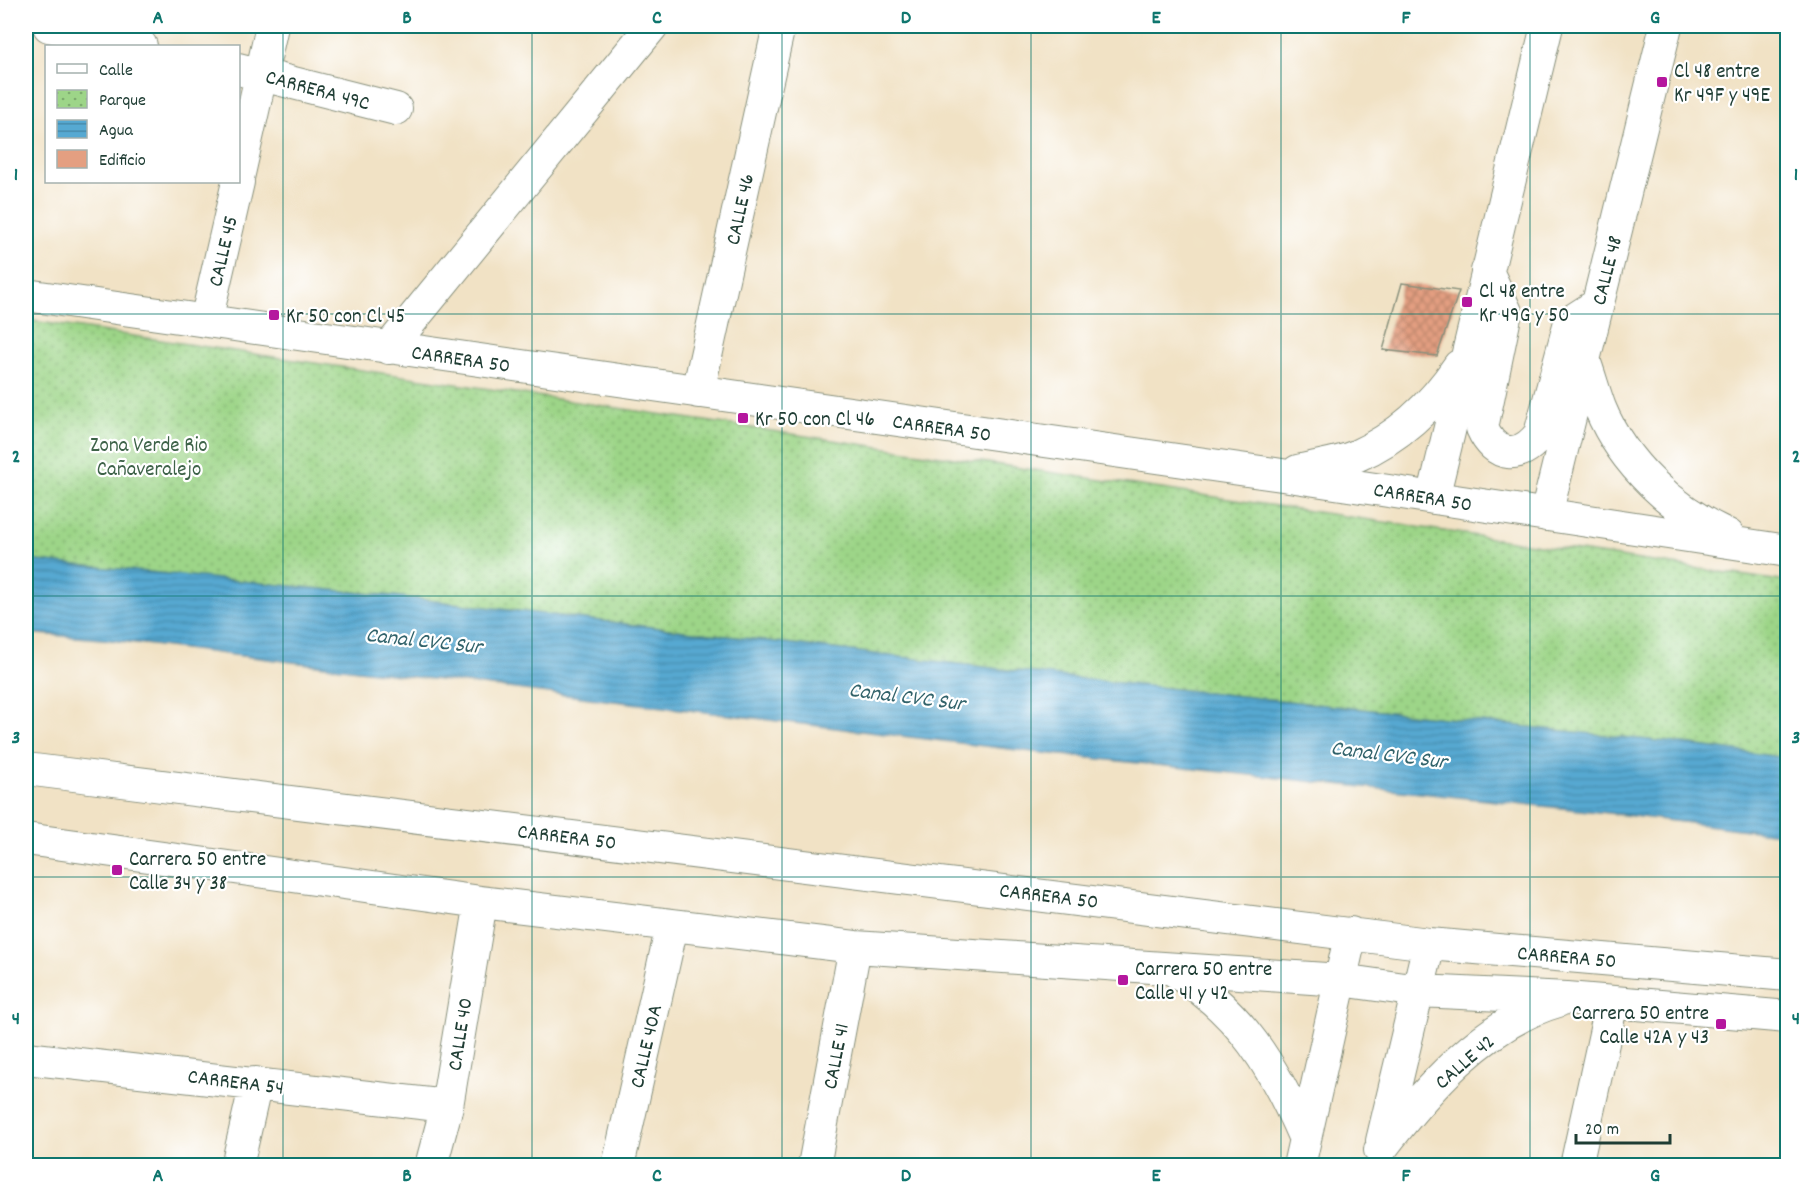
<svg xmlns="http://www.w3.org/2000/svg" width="1813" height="1191" font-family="Dekko,sans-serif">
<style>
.park{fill:url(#park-dots);stroke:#5e895e;stroke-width:1.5}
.water{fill:url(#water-rules);stroke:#3a7383;stroke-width:1.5}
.building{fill:url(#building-cross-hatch)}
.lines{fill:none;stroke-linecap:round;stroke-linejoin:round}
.minor-casing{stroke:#88907c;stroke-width:34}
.minor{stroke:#fff;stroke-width:32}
.grid{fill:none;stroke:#0f766e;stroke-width:1.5;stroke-opacity:0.55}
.poi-dot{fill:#b5179e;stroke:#fff;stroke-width:2}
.labels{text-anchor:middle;stroke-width:4.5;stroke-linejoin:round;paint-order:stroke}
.poi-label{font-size:21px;fill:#1f3d34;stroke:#fff;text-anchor:start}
.street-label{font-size:21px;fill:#1f3d34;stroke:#fff}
.park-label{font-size:21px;fill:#3e6349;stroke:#fff}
.water-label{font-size:22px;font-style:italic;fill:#32636b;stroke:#fff}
.neatline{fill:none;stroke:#0f766e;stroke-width:2}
.grid-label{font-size:20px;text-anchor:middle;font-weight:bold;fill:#0f766e}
</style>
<defs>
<pattern id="park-dots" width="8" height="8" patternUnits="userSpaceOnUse" patternTransform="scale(1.5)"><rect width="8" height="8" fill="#9dd588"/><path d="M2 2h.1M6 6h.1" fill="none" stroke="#7fae70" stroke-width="1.8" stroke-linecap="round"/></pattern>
<pattern id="water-rules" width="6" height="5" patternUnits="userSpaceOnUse" patternTransform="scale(1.5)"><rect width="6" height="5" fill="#56a9d2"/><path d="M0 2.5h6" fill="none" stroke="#478bab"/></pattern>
<pattern id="building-cross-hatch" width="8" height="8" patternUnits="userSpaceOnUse" patternTransform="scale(1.5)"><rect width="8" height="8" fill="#e49f81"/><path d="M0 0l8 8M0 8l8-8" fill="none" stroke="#b8836a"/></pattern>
</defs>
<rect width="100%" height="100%" fill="#fff"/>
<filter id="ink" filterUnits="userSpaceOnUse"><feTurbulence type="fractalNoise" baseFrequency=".0167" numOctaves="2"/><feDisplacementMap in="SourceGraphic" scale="12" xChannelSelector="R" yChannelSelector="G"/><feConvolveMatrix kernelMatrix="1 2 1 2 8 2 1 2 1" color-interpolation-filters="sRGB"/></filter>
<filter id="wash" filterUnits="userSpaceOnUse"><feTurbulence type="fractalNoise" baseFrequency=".008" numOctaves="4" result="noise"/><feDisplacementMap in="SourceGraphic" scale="24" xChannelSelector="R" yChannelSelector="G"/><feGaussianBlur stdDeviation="1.35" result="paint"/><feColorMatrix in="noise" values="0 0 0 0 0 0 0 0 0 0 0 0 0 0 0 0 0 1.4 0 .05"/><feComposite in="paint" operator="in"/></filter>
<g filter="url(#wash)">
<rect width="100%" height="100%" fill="#f1e2c5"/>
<path class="park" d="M 26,320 L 1787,582 L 1787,758 L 1676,743 L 1092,680 L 393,596 L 26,560 Z"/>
<path class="water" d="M 26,560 L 393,596 L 1092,680 L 1676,743 L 1787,758 L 1787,835 L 1608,813 L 1034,752 L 103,639 L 26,633 Z"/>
<g id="blocks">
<path class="building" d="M 1402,283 L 1459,291 L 1437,356 L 1383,350 Z"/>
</g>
</g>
<g filter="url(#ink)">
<use href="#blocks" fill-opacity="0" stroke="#88907c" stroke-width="1.5"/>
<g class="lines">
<defs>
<path id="minor" d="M 49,26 L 141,46
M 238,69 L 396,109
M 238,178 L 272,26
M 1487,271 L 1506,312 L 1482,428 C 1495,458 1520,460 1540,434 L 1570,322 L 1598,304
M 26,295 L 1282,475 L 1788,551
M 206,321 L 238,182
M 389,348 L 652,26
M 1584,360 C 1590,376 1594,392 1600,408 C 1623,464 1674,511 1728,535
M 698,392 L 779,26
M 1298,471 C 1316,466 1338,464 1356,456 C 1399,437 1433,405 1459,366
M 1433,498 L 1547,26
M 1546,515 L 1666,26
M 26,769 L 1429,944 L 1788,975
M 26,839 L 481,902 L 855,947 L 1341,980 L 1419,991 L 1567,998 L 1788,1017
M 1172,969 C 1241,1012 1274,1066 1305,1139
M 26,1058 L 447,1106
M 1382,1141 L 1429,944
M 1380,1150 C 1425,1091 1484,1022 1558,1001
M 237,1166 L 256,1083
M 431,1166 L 447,1106 L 481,902
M 618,1166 L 672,926
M 814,1166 L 855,947
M 1299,1166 L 1351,933
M 1576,1166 L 1612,1002"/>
</defs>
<use href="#minor" class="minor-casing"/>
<use href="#minor" class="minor"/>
</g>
</g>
<path class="grid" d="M 283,26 L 283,1166M 532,26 L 532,1166M 782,26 L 782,1166M 1031,26 L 1031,1166M 1281,26 L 1281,1166M 1530,26 L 1530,1166M 26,314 L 1788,314M 26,596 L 1788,596M 26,877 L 1788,877"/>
<g class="poi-dot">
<rect x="1656" y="76" width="12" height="12" rx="3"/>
<rect x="1461" y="296" width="12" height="12" rx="3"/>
<rect x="268" y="309" width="12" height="12" rx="3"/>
<rect x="737" y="412" width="12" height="12" rx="3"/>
<rect x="111" y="864" width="12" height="12" rx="3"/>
<rect x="1117" y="974" width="12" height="12" rx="3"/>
<rect x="1715" y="1018" width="12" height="12" rx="3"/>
</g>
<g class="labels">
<g class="poi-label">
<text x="1674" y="77">Cl 48 entre<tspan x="1674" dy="24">Kr 49F y 49E</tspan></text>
<text x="1479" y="297">Cl 48 entre<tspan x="1479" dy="24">Kr 49G y 50</tspan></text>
<text x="286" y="322">Kr 50 con Cl 45</text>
<text x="755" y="425">Kr 50 con Cl 46</text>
<text x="129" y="865">Carrera 50 entre<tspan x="129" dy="24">Calle 34 y 38</tspan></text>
<text x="1135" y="975">Carrera 50 entre<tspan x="1135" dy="24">Calle 41 y 42</tspan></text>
<text x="1709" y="1019" text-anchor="end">Carrera 50 entre<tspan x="1709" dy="24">Calle 42A y 43</tspan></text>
</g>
<g class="street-label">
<text transform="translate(318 89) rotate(15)" y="7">CARRERA 49C</text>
<text transform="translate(739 209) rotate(-78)" y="7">CALLE 46</text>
<text transform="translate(222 251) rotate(-77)" y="7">CALLE 45</text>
<text transform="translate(1606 270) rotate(-76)" y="7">CALLE 48</text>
<text transform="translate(461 358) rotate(8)" y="7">CARRERA 50</text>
<text transform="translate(942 427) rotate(8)" y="7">CARRERA 50</text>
<text transform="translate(1423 496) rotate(9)" y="7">CARRERA 50</text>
<text transform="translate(567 836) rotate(7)" y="7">CARRERA 50</text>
<text transform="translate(1049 895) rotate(7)" y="7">CARRERA 50</text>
<text transform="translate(1567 956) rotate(5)" y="7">CARRERA 50</text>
<text transform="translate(459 1034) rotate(-81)" y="7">CALLE 40</text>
<text transform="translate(645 1046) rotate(-77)" y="7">CALLE 40A</text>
<text transform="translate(835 1056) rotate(-79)" y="7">CALLE 41</text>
<text transform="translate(1464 1061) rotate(-41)" y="7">CALLE 42</text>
<text transform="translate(236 1081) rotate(7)" y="7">CARRERA 54</text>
</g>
<g class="park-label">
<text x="149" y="451">Zona Verde Rio<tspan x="149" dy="24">Cañaveralejo</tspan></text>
</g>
<g class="water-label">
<text transform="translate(424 639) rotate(6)" y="8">Canal CVC Sur</text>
<text transform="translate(907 695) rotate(7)" y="8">Canal CVC Sur</text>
<text transform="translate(1389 753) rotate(7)" y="8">Canal CVC Sur</text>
</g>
</g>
<rect width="1813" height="1191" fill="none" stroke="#fff" stroke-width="66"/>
<rect x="45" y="45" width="195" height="138" fill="#ffffff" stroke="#a5b1ae" stroke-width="1.5"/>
<rect x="57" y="64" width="30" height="9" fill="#ffffff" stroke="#a5b1ae" stroke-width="1.5"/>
<text x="99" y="75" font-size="18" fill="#1f3d34">Calle</text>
<rect x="57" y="90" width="30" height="18" fill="url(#park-dots)" stroke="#a5b1ae" stroke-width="1.5"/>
<text x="99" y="105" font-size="18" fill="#1f3d34">Parque</text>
<rect x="57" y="120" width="30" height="18" fill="url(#water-rules)" stroke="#a5b1ae" stroke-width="1.5"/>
<text x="99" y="135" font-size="18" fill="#1f3d34">Agua</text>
<rect x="57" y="150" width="30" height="18" fill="#e49f81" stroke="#a5b1ae" stroke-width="1.5"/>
<text x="99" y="165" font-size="18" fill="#1f3d34">Edificio</text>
<path d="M1576 1134v9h94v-9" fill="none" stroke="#1f3d34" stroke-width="3"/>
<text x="1585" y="1134" font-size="18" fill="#1f3d34" stroke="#ffffff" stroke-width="4.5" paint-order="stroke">20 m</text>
<rect x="33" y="33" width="1747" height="1125" class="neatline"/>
<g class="grid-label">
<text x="158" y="23">A</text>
<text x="407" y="23">B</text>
<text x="657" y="23">C</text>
<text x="906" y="23">D</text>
<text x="1156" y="23">E</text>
<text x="1406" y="23">F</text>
<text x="1655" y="23">G</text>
<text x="16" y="180">1</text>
<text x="1796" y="180">1</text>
<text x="16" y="462">2</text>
<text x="1796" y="462">2</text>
<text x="16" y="743">3</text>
<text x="1796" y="743">3</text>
<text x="16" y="1024">4</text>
<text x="1796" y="1024">4</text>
<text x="158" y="1181">A</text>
<text x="407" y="1181">B</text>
<text x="657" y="1181">C</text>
<text x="906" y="1181">D</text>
<text x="1156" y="1181">E</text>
<text x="1406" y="1181">F</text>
<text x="1655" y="1181">G</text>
</g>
</svg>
